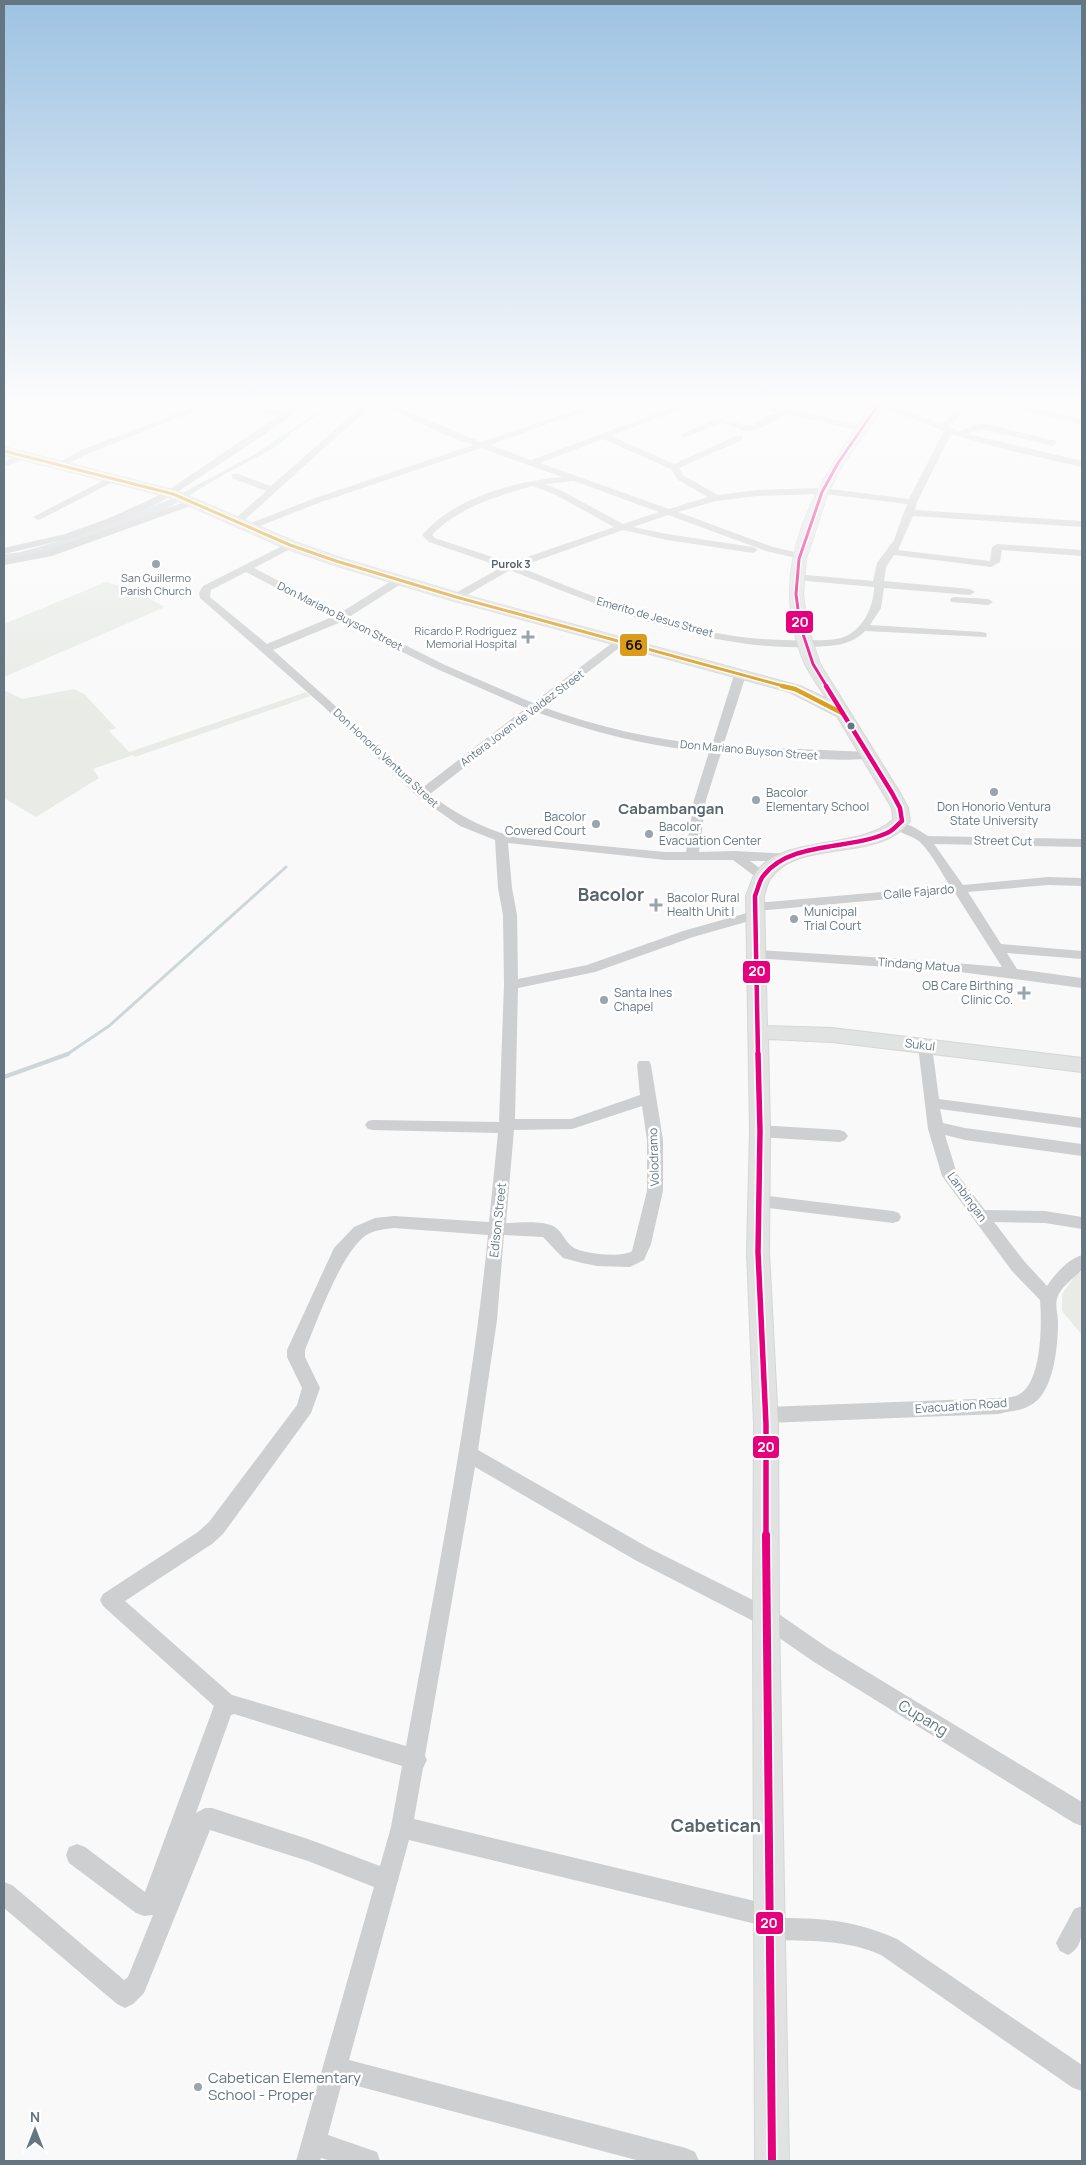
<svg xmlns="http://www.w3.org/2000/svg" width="1086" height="2165" font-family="Manrope,sans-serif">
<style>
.green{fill:#e8ebe6}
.water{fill:#ced6d9}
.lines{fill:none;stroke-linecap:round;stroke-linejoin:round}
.stream-far2{stroke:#ced6d9;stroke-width:2.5}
.stream-far1{stroke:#ced6d9;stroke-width:3}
.stream{stroke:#ced6d9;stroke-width:4.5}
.secondary-casing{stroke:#d5d6d7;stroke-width:2}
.street{fill:#cecfd0;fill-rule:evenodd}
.secondary{fill:#e1e2e2;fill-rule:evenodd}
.bus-1-far1-casing{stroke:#fff;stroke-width:5.5}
.bus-1-casing{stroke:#fff;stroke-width:8}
.bus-2-far3-casing{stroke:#fff;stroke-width:5.5}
.bus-2-far2-casing{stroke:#fff;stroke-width:8}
.bus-2-far1-casing{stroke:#fff;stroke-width:9}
.bus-2-casing{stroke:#fff;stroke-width:11}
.bus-1-far1{stroke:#da9c1a;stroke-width:3}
.bus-1{stroke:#da9c1a;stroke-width:4.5}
.bus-2-far3{stroke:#e5007d;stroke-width:3}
.bus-2-far2{stroke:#e5007d;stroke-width:4.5}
.bus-2-far1{stroke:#e5007d;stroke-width:5.5}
.bus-2{stroke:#e5007d;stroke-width:8}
.poi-dot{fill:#99a4ac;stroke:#fff;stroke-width:2}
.bus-dot{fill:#657683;stroke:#fff;stroke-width:2}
.labels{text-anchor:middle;stroke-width:5;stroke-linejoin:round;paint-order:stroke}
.far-neighbourhood-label{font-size:11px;font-weight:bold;fill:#57646e;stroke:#fff}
.far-poi-label{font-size:11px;fill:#657683;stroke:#fff}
.far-street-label{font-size:11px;fill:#657683;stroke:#fff}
.poi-label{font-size:12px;fill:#657683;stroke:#fff;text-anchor:start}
.street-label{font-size:12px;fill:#657683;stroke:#fff}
.quarter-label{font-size:15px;font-weight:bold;fill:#57646e;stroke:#fff}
.near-street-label{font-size:15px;fill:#657683;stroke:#fff}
.near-poi-label{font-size:15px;fill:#657683;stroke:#fff;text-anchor:start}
.district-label{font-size:18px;font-weight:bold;fill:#57646e;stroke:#fff}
.near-quarter-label{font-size:18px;font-weight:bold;fill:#57646e;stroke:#fff}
.line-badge{stroke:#fff;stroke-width:2}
.badge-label{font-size:14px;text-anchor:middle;font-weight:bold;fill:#fff}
.pale-badge-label{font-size:14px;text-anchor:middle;font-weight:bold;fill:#111}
</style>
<rect width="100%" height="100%" fill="#f9f9f9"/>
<path class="green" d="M 106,582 L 129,588 L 165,607 L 4,677 L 4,624 Z
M 74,689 L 84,694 L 116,728 L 109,731 L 129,752 L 306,692 L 311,696 L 135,757 L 133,755 L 93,769 L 99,778 L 36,817 L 4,798 L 4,690 L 22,699 Z
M 1082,1272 L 1082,1335 L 1062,1311 L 1062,1294 L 1077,1273 Z"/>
<path class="water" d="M 285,433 L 291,434 L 274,448 L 216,479 L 170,507 L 52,551 L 4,561 L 4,554 L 21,552 L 56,542 L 171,499 L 257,453 Z"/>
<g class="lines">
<path class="stream-far2" d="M 285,435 L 332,405"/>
<path class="stream-far1" d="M 66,1055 L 109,1026 L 286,867"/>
<path class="stream" d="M 4,1077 L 68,1054"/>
<defs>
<path id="secondary" d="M 872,405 L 884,405 L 844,463 L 828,492 L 806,559 L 803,594 L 807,625 L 820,664 L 900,793 L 908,808 L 910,821 C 881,863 797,838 771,878 C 767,883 766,890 764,896 L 767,1026 L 832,1028 L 1082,1058 L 1082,1072 L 832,1042 L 768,1039 L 770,1131 L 769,1252 L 778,1424 L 779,1617 L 789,2161 L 755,2161 L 753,1617 L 754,1424 L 747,1252 L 750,1131 L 746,896 C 749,889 751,881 755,874 C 780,834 858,851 893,820 L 892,808 L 837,716 L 790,692 L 451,600 L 331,564 L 285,548 L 169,497 L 4,455 L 4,447 L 177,491 L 295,542 L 341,558 L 461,594 L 800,686 L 827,699 C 820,688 811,676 805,664 C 762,565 818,483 872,405 Z"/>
</defs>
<use href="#secondary" class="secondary-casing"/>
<path class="street" d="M 198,405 L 209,405 L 85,455 L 64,466 L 61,467 L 56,464 L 79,451 Z
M 294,405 L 304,405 L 290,417 L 173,495 L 154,505 L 114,523 L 72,538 L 4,554 L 4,548 L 65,534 L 107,519 L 147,501 L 167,491 L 278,416 L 260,412 L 260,408 L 284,412 Z
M 363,405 L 372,405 L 240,524 L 234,524 L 234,520 L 266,491 L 232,478 L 232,474 L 238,474 L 271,486 Z
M 381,405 L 392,405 L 481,442 L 590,405 L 602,405 L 490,445 L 531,460 L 679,405 L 691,405 L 611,436 L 674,464 L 736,436 L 742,436 L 742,440 L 679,468 L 684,476 L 718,495 L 757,490 L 823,488 L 909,499 L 944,431 L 878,405 L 890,405 L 942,424 L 950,417 L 957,405 L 965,405 L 957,420 L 949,427 L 959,431 L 982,423 L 1056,441 L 1057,443 L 1053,446 L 982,429 L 968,434 L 1082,461 L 1082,467 L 1007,450 L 951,434 L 917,502 L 915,510 L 1082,521 L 1082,527 L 913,516 L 898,550 L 990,561 L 992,547 L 997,544 L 1082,550 L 1082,556 L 1002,550 L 1000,562 L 991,567 L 894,555 L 886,567 L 884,581 L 970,589 L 975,592 L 970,595 L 884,588 L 881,608 L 870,625 L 982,632 L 986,633 L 987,635 L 986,637 L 865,631 C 850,647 829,646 808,647 C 704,650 605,608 510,570 L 460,599 L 452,599 L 451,597 L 452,595 L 502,567 L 429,542 L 422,535 L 424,533 C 456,497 515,481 562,477 L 481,448 L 321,502 L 252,529 L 246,529 L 246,525 L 315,498 L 473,445 L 446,435 ZM 603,439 L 671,469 L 678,480 L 708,497 L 669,509 L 540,463 ZM 574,481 L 659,512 L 623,524 L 562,491 L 545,484 ZM 533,486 L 556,495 L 614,527 L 510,563 L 435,538 L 432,535 C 457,508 499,495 533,486 ZM 825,494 L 907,504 L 894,540 L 877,563 L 873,581 L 796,574 L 791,577 L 796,580 L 874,587 C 874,607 862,632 841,638 C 830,641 816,640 804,640 C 705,644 610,603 519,567 L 623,530 L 667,540 L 753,553 L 758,550 L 753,547 L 667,534 L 633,527 L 668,515 L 766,551 L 800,559 L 804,558 L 804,554 L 773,547 L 678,512 L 716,501 L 757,496 Z
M 752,405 L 767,405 L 782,408 L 787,405 L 797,405 L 791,410 L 861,425 L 865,428 L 861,431 L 785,414 C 773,422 757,433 742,430 C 735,428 726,423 719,424 C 707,426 694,438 682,436 L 681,434 L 720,418 L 745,425 L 752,425 L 776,412 L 753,407 Z
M 1009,405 L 1023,405 L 1082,419 L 1082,425 L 1010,407 Z
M 24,453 L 27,454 L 27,458 L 4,467 L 4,461 Z
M 114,475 L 119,478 L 117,480 L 41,519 L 38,520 L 33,517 Z
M 193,499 L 198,502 L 196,504 L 52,556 L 4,565 L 4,559 L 46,551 Z
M 290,542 L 294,543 L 294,547 L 254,568 L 340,613 L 396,578 L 404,578 L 404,582 L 349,617 L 445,665 L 533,703 L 616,640 L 624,640 L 625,642 L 624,644 L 543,707 C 598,727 654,740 712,745 L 734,675 L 740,672 L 746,675 L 723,746 L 869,752 L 875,756 C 867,765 741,755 721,753 L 706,800 L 699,852 L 734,851 L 795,854 L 796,857 L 795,860 L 790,861 L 750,861 L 769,875 L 762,879 L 757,878 L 733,860 L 665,860 L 508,843 L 512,888 L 517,915 L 518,979 L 587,965 L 683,931 L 754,911 L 748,907 L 755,903 L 950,886 C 941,872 932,854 920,842 C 912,835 899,834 893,826 L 895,823 C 906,821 919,830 928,836 L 1082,839 L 1082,847 L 934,844 L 963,885 L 1048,877 L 1082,878 L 1082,886 L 1048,885 L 968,892 L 1001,944 L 1082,951 L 1082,959 L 1007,953 L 1017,969 L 1082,978 L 1082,988 L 960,972 L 756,958 L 751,957 L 749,954 L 751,951 L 756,950 L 919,960 L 1002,967 L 955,893 L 756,911 L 762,915 L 760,918 L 693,937 L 595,972 L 518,988 L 515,1119 L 571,1119 L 640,1095 L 637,1065 L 639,1061 L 649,1061 L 651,1065 L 663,1140 L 663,1191 L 651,1244 L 644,1260 L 630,1267 L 597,1266 L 582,1263 L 563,1258 L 543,1237 L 504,1235 L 497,1320 L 478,1450 L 649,1548 L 773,1610 L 828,1648 L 1082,1802 L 1082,1826 L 1074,1823 L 814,1662 L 759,1624 L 635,1560 L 475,1467 L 425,1756 L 427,1760 L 423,1768 L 414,1819 L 771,1905 L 779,1908 L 782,1918 C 825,1918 857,1921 897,1939 L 1082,2065 L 1082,2091 L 1073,2088 L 881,1955 C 846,1939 807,1941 770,1940 L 762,1937 L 759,1929 L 760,1925 L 409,1840 L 349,2060 L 686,2148 L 695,2152 L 699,2161 L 640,2161 L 342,2082 L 328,2135 L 377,2152 L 380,2161 L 331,2161 L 321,2158 L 320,2161 L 296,2161 L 374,1887 L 308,1861 L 210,1830 L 144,1993 L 133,2004 L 125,2008 L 117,2004 L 4,1908 L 4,1882 L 12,1885 L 124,1980 L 128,1977 L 153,1915 L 144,1916 L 136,1913 L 69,1863 L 66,1855 L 69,1847 L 77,1844 L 85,1847 L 145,1892 L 214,1706 L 103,1606 L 100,1600 L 103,1594 L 198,1532 L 209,1522 L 297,1405 L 302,1388 L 287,1357 L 287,1350 L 334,1248 L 354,1227 L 375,1218 L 394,1216 L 489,1222 L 498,1133 L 373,1130 L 368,1129 L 365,1125 L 368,1121 L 373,1120 L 499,1122 L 504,985 L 503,915 L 498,888 L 495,840 L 460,826 L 418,797 L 322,705 L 200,598 L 199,593 L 203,586 ZM 246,572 L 332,617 L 267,644 L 210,597 L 211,590 ZM 341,622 L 437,669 L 526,708 L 422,788 L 330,701 L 273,650 ZM 536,712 C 592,732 650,747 709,752 L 694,800 L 686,852 L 665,852 L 519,838 C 485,830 457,815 430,794 ZM 642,1106 L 647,1140 L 647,1191 L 632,1251 C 622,1258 585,1254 574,1248 C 565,1243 563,1231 553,1226 C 540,1220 519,1223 506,1223 L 514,1130 L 572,1129 ZM 394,1228 L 488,1235 C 471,1407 437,1576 406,1746 L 232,1695 L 125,1601 L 212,1544 L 223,1534 L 311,1413 L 320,1388 L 305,1357 L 305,1350 C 317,1322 342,1249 368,1234 C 376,1230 385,1229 394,1228 ZM 234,1714 L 402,1766 L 391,1827 L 380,1866 L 308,1839 L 212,1808 L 205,1808 L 196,1813 L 231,1715 Z
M 955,597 L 988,599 L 993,602 L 988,605 L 951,602 L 950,600 L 951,598 Z
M 925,1041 L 930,1042 L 932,1046 L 939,1099 L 1082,1118 L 1082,1128 L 940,1109 L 943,1123 L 965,1128 L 1082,1144 L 1082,1156 L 965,1140 L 945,1135 L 957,1174 L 985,1210 L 1045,1211 L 1082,1217 L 1082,1229 L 1045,1223 L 994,1222 L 1024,1261 L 1047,1286 C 1055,1274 1068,1259 1082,1255 L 1082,1270 C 1074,1278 1059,1288 1057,1299 C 1055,1305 1058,1315 1058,1322 C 1058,1346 1054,1395 1029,1406 C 1020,1411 1009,1411 999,1414 L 766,1423 L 760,1420 L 757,1415 L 760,1410 L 766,1407 L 999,1398 C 1005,1397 1013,1398 1018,1395 C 1042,1384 1042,1323 1040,1300 L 1012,1271 L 942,1176 L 928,1129 L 918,1046 L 920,1042 Z
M 760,1125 L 840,1130 L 845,1132 L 848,1136 L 845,1140 L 840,1142 L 760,1137 L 755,1135 L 752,1131 L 755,1127 Z
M 759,1195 L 893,1211 L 899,1213 L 901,1217 L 899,1221 L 893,1223 L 759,1207 L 753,1205 L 751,1201 L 753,1197 Z
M 1082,1906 C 1082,1924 1086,1946 1068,1955 L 1060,1951 L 1056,1943 L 1074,1909 Z"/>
<use href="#secondary" class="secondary"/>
<defs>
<path id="bus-1-far1" d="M 4,451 L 173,494 L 290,545 L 336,561 L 456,597 L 787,687"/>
<path id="bus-1" d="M 782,686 L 795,689 L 842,713"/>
<path id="bus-2-far3" d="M 827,687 L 813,664 L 800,625 L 796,594 L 799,559 L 822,492 L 838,463 L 878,405"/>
<path id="bus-2-far2" d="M 758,1055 L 755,896 C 758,889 759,880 764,875 C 791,841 850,850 887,833 C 893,831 897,825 902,821 L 900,808 L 892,793 L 826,686"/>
<path id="bus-2-far1" d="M 758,1054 L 760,1131 L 758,1252 L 766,1424 L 766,1536"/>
<path id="bus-2" d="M 766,1535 L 772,2161"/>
</defs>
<use href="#bus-1-far1" class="bus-1-far1-casing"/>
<use href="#bus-1" class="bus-1-casing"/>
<use href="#bus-2-far3" class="bus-2-far3-casing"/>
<use href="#bus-2-far2" class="bus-2-far2-casing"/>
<use href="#bus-2-far1" class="bus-2-far1-casing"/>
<use href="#bus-2" class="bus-2-casing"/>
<use href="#bus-1-far1" class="bus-1-far1"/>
<use href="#bus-1" class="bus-1"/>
<use href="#bus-2-far3" class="bus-2-far3"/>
<use href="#bus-2-far2" class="bus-2-far2"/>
<use href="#bus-2-far1" class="bus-2-far1"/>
<use href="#bus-2" class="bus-2"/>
</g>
<linearGradient id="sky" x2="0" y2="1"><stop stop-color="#9dc2e2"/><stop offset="0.57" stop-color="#fcfcfc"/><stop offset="1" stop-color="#fcfcfc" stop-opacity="0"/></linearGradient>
<rect width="1086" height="708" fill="url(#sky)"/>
<g class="poi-dot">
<circle cx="156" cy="564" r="5"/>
<path d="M525.5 629.5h5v5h5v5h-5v5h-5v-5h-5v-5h5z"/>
<circle cx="994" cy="792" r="5"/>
<circle cx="756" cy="800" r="5"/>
<circle cx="596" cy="824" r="5"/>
<circle cx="649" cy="834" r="5"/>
<path d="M653.5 897.5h5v5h5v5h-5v5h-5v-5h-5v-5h5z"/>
<circle cx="794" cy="919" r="5"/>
<path d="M1021.5 985.5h5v5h5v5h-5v5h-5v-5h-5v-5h5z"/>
<circle cx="604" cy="1000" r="5"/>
<circle cx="198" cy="2087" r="5"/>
</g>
<circle class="bus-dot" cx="851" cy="726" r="4.5"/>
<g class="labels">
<g class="far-neighbourhood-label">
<text x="511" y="568">Purok 3</text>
</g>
<g class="far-poi-label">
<text x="156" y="582">San Guillermo<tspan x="156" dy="13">Parish Church</tspan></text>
<text x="517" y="635" text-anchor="end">Ricardo P. Rodriguez<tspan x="517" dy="13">Memorial Hospital</tspan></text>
</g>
<g class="far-street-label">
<text transform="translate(340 616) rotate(27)" y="4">Don Mariano Buyson Street</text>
<text transform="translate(655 617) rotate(16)" y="4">Emerito de Jesus Street</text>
<text transform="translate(522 718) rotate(-37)" y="4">Antera Joven de Valdez Street</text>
<text transform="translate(749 750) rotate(5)" y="4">Don Mariano Buyson Street</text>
<text transform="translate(386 758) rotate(43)" y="4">Don Honorio Ventura Street</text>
</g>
<g class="poi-label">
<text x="766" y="797">Bacolor<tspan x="766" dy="14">Elementary School</tspan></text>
<text x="994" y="811" text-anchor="middle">Don Honorio Ventura<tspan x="994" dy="14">State University</tspan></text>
<text x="586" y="821" text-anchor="end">Bacolor<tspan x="586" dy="14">Covered Court</tspan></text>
<text x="659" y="831">Bacolor<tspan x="659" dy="14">Evacuation Center</tspan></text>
<text x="667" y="902">Bacolor Rural<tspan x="667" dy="14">Health Unit I</tspan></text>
<text x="804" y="916">Municipal<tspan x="804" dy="14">Trial Court</tspan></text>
<text x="1013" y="990" text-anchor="end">OB Care Birthing<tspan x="1013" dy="14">Clinic Co.</tspan></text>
<text x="614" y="997">Santa Ines<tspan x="614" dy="14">Chapel</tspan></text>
</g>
<g class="street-label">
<text transform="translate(1003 841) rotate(1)" y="4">Street Cut</text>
<text transform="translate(919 892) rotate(-5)" y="4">Calle Fajardo</text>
<text transform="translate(919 965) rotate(4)" y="4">Tindang Matua</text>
<text transform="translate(920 1045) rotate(7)" y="4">Sukul</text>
<text transform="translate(654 1157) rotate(-92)" y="4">Volodramo</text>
<text transform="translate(967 1197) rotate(54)" y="4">Lanbingan</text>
<text transform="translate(498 1220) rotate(-84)" y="4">Edison Street</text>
<text transform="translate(961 1406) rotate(-4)" y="4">Evacuation Road</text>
</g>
<g class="quarter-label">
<text x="671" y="814">Cabambangan</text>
</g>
<g class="near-street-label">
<text transform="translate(923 1718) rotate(31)" y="5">Cupang</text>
</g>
<g class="near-poi-label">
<text x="208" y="2083">Cabetican Elementary<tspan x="208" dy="17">School - Proper</tspan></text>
</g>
<g class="district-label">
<text x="611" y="901">Bacolor</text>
</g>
<g class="near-quarter-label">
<text x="716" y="1832">Cabetican</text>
</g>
</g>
<g class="line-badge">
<rect x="785" y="610" width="29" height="24" rx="5" fill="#e5007d"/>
<rect x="619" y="633" width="29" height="24" rx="5" fill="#da9c1a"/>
<rect x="742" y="960" width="29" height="24" rx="5" fill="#e5007d"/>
<rect x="752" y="1435" width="28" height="24" rx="5" fill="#e5007d"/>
<rect x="755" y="1911" width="29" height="24" rx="5" fill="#e5007d"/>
</g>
<g class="badge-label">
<text x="800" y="627">20</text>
<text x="757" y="976">20</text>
<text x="766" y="1452">20</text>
<text x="769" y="1928">20</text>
</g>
<g class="pale-badge-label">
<text x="634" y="650">66</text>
</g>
<rect width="1086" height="2165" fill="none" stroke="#657683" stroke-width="10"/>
<g transform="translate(35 2130)" stroke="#ffffff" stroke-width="4" paint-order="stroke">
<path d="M0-4L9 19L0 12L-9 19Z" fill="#657683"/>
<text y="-8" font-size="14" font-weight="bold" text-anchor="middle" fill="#657683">N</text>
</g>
</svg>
